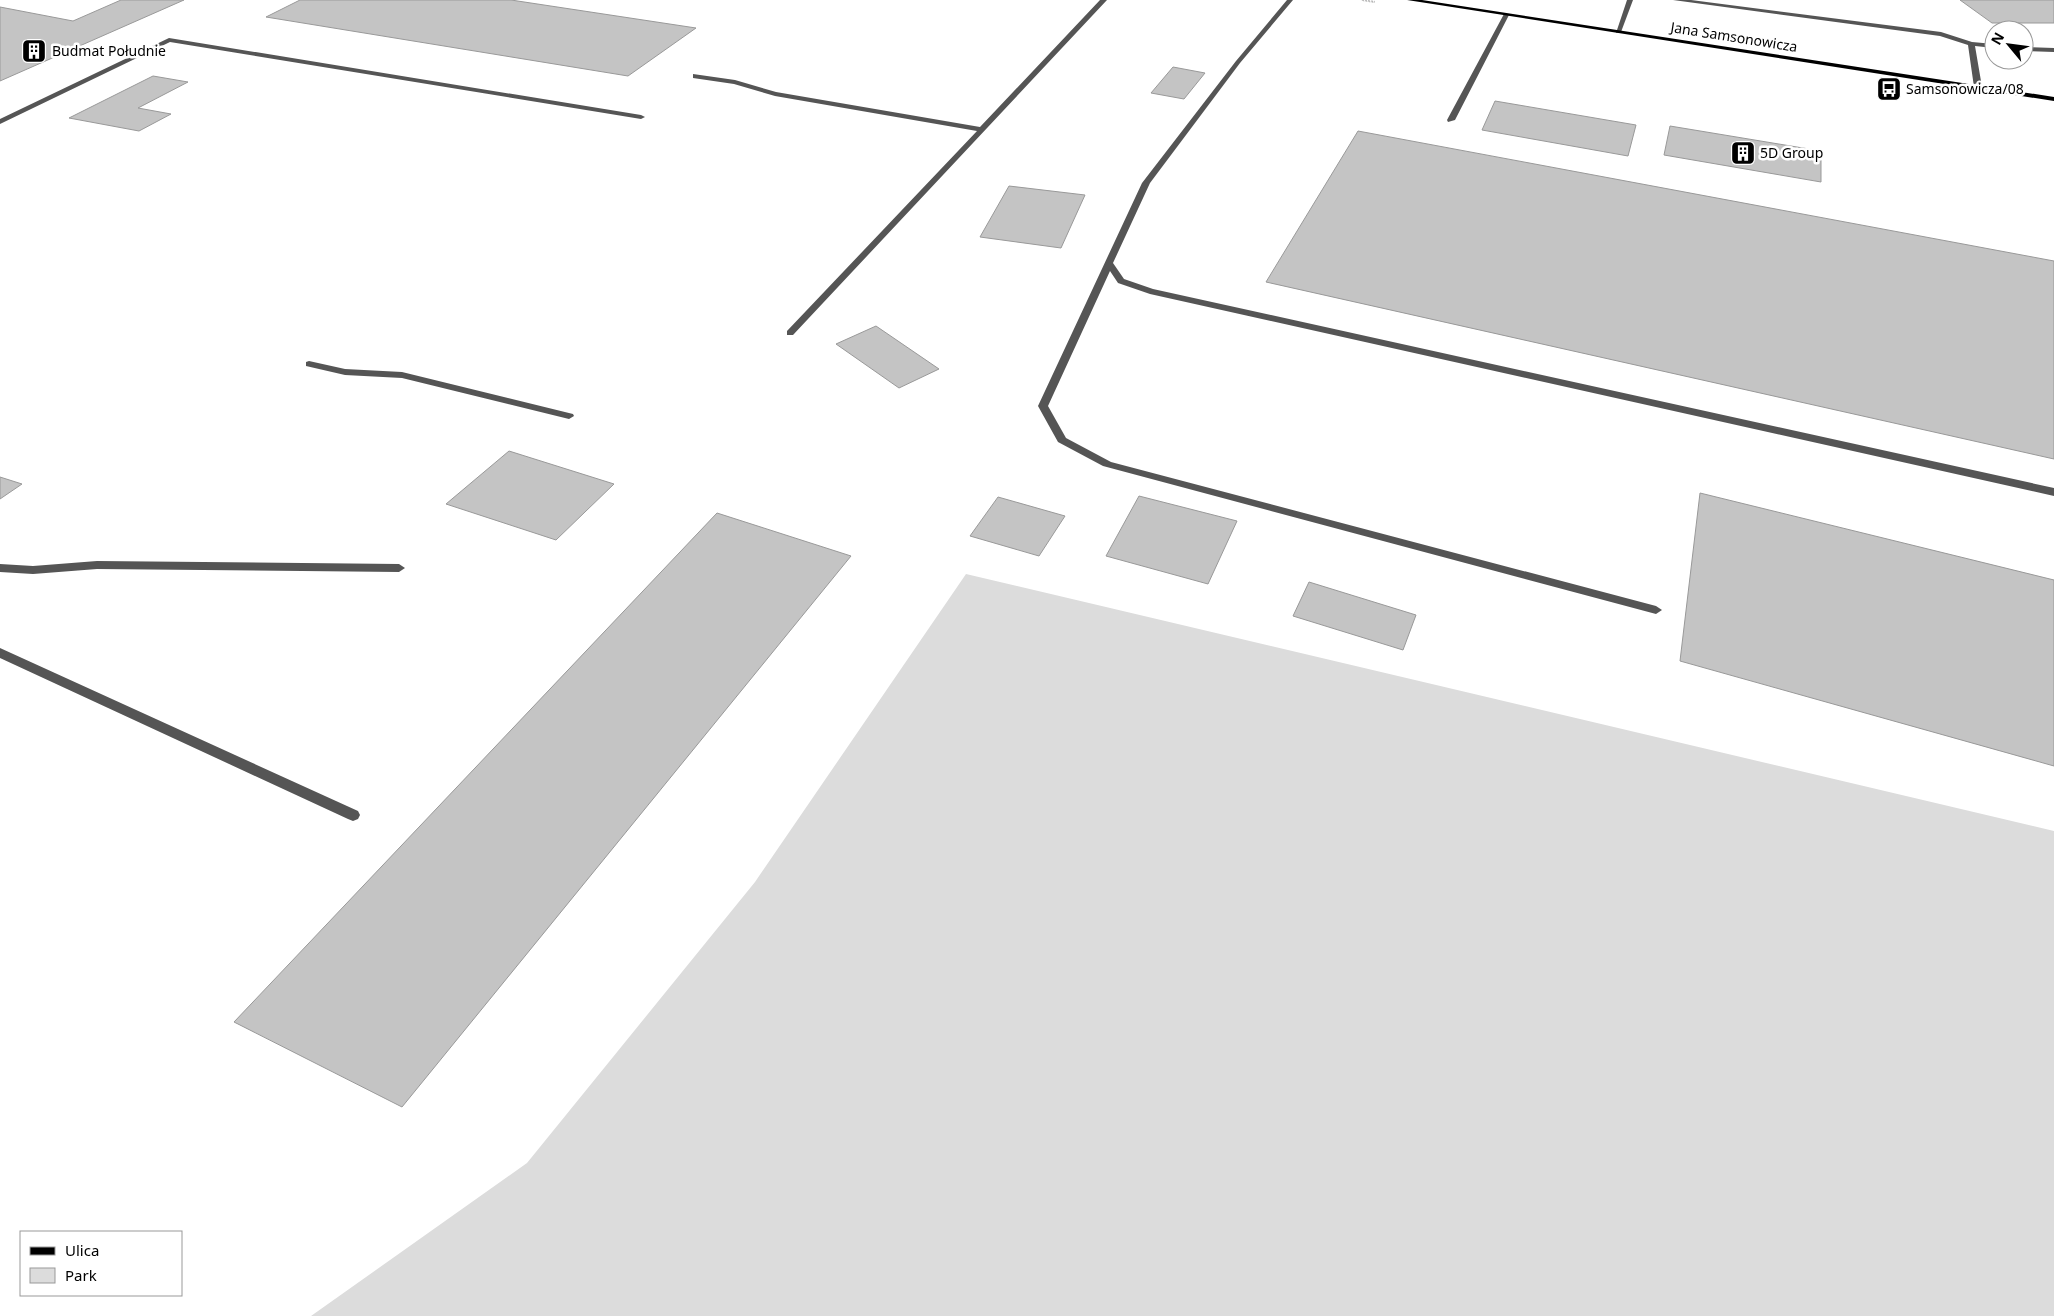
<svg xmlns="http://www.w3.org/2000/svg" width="2054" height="1316" font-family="'Noto Sans',sans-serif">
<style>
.green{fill:#dcdcdc}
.building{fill:#c4c4c4;stroke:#999}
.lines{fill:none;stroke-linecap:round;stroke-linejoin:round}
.path{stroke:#777;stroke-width:2;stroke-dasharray:0.5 1;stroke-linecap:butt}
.minor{fill:#555;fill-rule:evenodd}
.major{fill:#000;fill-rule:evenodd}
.labels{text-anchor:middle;stroke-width:5;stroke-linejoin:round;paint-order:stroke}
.far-street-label{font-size:14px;fill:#000;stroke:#fff}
.far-poi-label{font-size:14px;fill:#000;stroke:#fff;text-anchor:start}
</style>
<rect width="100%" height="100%" fill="#fff"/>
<path class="green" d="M 966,574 L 2054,831 L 2054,1316 L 311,1316 L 527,1163 L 755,882 Z"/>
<path class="building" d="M 121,0 L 184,0 L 0,81 L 0,7 L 73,21 Z
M 300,0 L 511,0 L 696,28 L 628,76 L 266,17 Z
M 1960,0 L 2054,0 L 2054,23 L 1992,23 Z
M 1173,67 L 1205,73 L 1184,99 L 1151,93 Z
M 153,76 L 188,82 L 138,108 L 171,114 L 139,131 L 69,118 Z
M 1495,101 L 1636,125 L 1628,156 L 1482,130 Z
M 1670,126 L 1821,151 L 1821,182 L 1664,155 Z
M 1358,131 L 2054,261 L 2054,459 L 1266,282 Z
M 1009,186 L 1085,195 L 1061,248 L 980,237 Z
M 876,326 L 939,369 L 899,388 L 836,344 Z
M 509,451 L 614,484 L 556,540 L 446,504 Z
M 0,477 L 22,484 L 0,499 Z
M 1700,493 L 2054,580 L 2054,766 L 1680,661 Z
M 1139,496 L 1237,521 L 1208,584 L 1106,556 Z
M 998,497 L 1065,516 L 1039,556 L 970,536 Z
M 717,513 L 851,556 L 402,1107 L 234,1022 Z
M 1309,582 L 1416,615 L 1403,650 L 1293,616 Z"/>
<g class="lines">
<path class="path" d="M 1362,0 L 1375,2"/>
<path class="minor" d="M 1100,0 L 1107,0 L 793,335 L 787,335 L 787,331 L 977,131 L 775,96 L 734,84 L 693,78 L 693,74 L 735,80 L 776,92 L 980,127 Z
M 1287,0 L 1293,0 L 1240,63 L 1150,183 L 1113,263 L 1124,279 L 1153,289 L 2054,488 L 2054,496 L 1150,294 L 1118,283 L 1110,271 L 1048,406 L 1066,438 L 1111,462 L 1656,606 L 1662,610 L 1656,614 L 1103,466 L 1058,442 L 1038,406 L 1142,183 L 1236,61 Z
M 1627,0 L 1633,0 L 1621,32 L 1616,33 Z
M 1673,0 L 1691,0 L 1941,32 L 1972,42 L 1994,44 L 1994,48 L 1975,46 L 1982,87 L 1978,89 L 1974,87 L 1968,45 L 1940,36 Z
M 1504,14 L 1509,15 L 1455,120 L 1448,122 L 1447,120 Z
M 169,38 L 641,115 L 645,117 L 641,119 L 170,42 L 0,124 L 0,119 Z
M 2024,47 L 2054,48 L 2054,52 L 2024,51 Z
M 309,361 L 345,369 L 402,372 L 573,414 L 574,416 L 569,419 L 402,378 L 345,375 L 306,366 L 306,362 Z
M 97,561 L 399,564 L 405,568 L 399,572 L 97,569 L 33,574 L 0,572 L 0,564 L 33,566 Z
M 0,648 L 358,811 L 360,815 L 358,819 L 353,821 L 348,819 L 0,658 Z"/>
<path class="major" d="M 1407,0 L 1422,0 L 2054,97 L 2054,101 Z"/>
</g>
<defs>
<symbol id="building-square" viewBox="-11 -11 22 22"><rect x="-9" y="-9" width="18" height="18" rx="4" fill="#000" stroke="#fff"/><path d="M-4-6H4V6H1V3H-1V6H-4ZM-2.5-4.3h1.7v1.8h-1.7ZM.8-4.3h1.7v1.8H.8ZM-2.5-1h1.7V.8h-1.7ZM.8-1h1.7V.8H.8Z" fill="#fff"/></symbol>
<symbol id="bus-square" viewBox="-11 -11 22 22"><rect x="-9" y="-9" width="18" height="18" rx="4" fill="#000" stroke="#fff"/><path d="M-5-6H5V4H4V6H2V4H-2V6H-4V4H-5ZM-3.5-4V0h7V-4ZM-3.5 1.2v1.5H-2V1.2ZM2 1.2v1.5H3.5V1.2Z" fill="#fff"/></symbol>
</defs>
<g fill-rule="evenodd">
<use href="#building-square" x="20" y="37" width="28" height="28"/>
<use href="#bus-square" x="1875" y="75" width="28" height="28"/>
<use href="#building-square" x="1729" y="139" width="28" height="28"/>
</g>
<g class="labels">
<g class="far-street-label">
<text transform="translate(1734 37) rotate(9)" y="5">Jana Samsonowicza</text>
</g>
<g class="far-poi-label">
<text x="52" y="56">Budmat Południe</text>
<text x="1906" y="94">Samsonowicza/08</text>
<text x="1760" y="158">5D Group</text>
</g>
</g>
<rect x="20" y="1231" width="162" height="65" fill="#ffffff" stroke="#999999"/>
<rect x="30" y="1247" width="25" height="8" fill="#000000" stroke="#999999"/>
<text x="65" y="1256" font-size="15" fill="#000000">Ulica</text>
<rect x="30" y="1268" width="25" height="15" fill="#dcdcdc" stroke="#999999"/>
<text x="65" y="1281" font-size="15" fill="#000000">Park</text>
<g transform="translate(2009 45) rotate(299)"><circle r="24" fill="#ffffff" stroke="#999999"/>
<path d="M0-4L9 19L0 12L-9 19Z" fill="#000000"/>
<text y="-8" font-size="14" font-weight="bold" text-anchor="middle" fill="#000000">N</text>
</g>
</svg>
